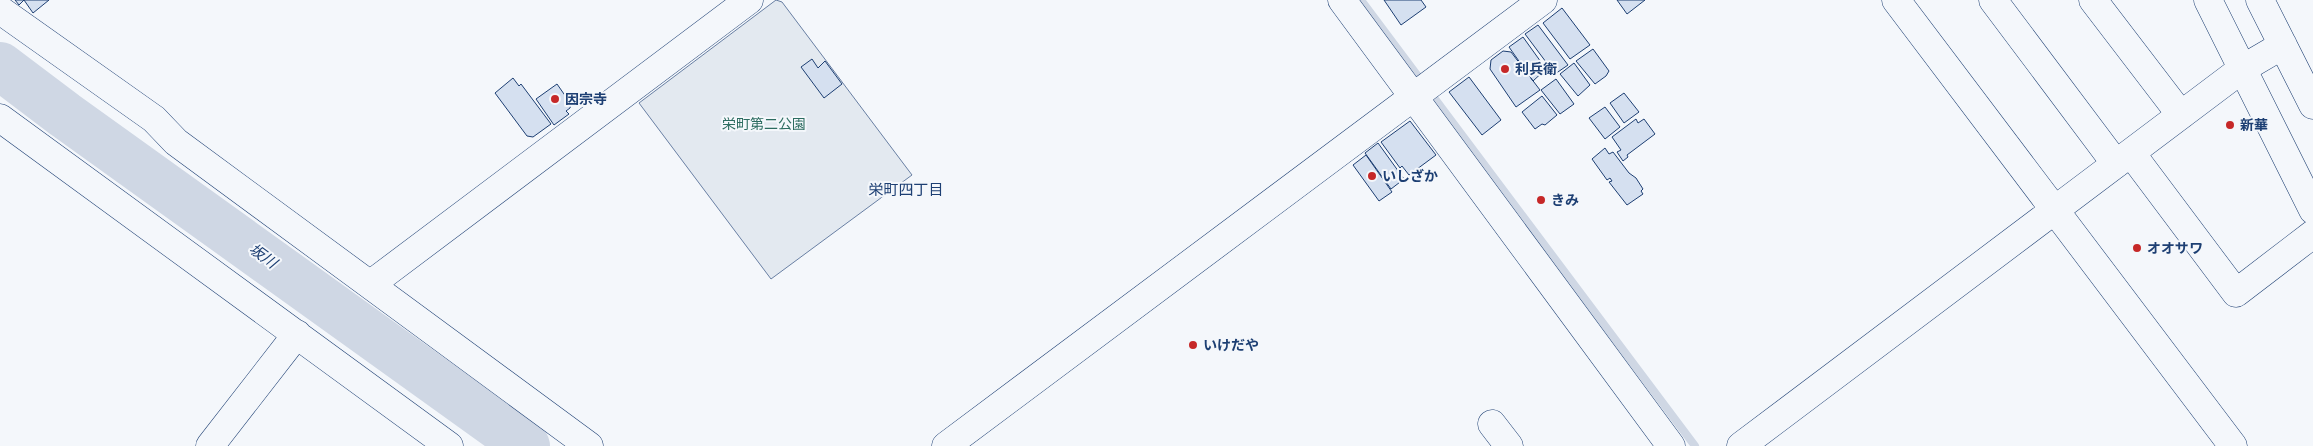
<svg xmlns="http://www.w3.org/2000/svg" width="2313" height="446" font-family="'Source Sans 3','Noto Sans JP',sans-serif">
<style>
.green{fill:#e3e9f0;stroke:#687fa3}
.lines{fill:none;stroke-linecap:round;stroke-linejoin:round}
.stream{stroke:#cfd7e4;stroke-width:8}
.river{stroke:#cfd7e4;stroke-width:48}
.building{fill:#d5e0f0;stroke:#1d3f73}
.minor-casing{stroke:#1d3f73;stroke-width:29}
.minor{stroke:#f4f7fb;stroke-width:28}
.poi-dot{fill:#c62828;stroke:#f4f7fb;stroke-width:2}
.labels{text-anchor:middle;stroke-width:4;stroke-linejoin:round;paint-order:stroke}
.poi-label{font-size:14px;font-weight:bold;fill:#1d3f73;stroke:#f4f7fb;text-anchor:start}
.park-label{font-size:14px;fill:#2c6c60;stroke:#f4f7fb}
.neighbourhood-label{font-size:15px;fill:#1d3f73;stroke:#f4f7fb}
.water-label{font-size:15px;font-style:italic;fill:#1d3f73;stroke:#f4f7fb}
</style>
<rect width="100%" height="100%" fill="#f4f7fb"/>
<path class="green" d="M 776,0 L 782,2 L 912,175 L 771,279 L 639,103 Z"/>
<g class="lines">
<path class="stream" d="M 1361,0 L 1695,446"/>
<path class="river" d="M 0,66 L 65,115 L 526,446"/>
</g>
<path class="building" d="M 15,0 L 49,0 L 33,13 L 24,0 L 19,5 Z
M 1384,0 L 1421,0 L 1426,7 L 1401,25 Z
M 1617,0 L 1645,0 L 1627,14 Z
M 1562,8 L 1590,45 L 1570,59 L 1543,23 Z
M 1538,25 L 1568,65 L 1555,74 L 1525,34 Z
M 1523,37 L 1546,69 L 1533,81 L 1509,47 Z
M 1593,49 L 1609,71 L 1606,76 L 1595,84 L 1576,61 Z
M 1503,51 L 1511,52 L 1540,90 L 1516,107 L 1490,69 L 1491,60 Z
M 812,59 L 818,68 L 825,61 L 842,84 L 824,98 L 801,67 Z
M 1574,63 L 1590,85 L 1578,96 L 1560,74 Z
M 1469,77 L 1501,120 L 1482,135 L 1449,92 Z
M 513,78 L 519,86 L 521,84 L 551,124 L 533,137 L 527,136 L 495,93 Z
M 1556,79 L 1574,104 L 1560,114 L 1541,90 Z
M 557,84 L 571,104 L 570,108 L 566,111 L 569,114 L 554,125 L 536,99 Z
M 1624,93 L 1639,112 L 1624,123 L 1610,103 Z
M 1542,96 L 1557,115 L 1545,125 L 1542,124 L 1535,129 L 1522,112 Z
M 1605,107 L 1620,127 L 1605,139 L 1589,118 Z
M 1636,119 L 1638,123 L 1644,119 L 1655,134 L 1627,155 L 1628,157 L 1623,161 L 1617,152 L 1621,150 L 1612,137 Z
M 1410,121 L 1436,155 L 1409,175 L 1402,166 L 1400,168 L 1381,142 Z
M 1378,143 L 1404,179 L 1391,189 L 1365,153 Z
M 1605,148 L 1609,154 L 1613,152 L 1629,173 L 1636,178 L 1643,189 L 1641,191 L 1643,194 L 1627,205 L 1609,182 L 1612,181 L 1610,178 L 1607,180 L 1592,159 Z
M 1366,155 L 1392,192 L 1379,201 L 1353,165 Z"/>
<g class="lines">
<defs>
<path id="minor" d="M 1342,0 L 1671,446
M 1896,0 L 2233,446
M 1993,0 L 2116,164
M 2093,0 L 2181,115
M 2208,0 L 2313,210
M 2260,0 L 2313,105
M 0,10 L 154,119 L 176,142 L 589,446
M 0,118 L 449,446
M 2131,153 L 2236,293 L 2313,234
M 371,284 L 749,0
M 1492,424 L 1509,446
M 210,446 L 297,334
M 946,446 L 1543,0
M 1741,446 L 2242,69 L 2283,45"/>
</defs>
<use href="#minor" class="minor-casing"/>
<use href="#minor" class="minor"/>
</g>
<g class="poi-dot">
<circle cx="1505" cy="69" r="5"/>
<circle cx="555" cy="99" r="5"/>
<circle cx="2230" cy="125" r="5"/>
<circle cx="1372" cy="176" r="5"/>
<circle cx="1541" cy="200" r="5"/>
<circle cx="2137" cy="248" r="5"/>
<circle cx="1193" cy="345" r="5"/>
</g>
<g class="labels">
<g class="poi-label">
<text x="1515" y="74">利兵衛</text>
<text x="565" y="104">因宗寺</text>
<text x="2240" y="130">新華</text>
<text x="1382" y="181">いしざか</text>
<text x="1551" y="205">きみ</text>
<text x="2147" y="253">オオサワ</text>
<text x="1203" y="350">いけだや</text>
</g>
<g class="park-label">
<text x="764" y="129">栄町第二公園</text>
</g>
<g class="neighbourhood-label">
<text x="906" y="195">栄町四丁目</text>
</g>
<g class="water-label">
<text transform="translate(263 256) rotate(36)" y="5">坂川</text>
</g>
</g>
</svg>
